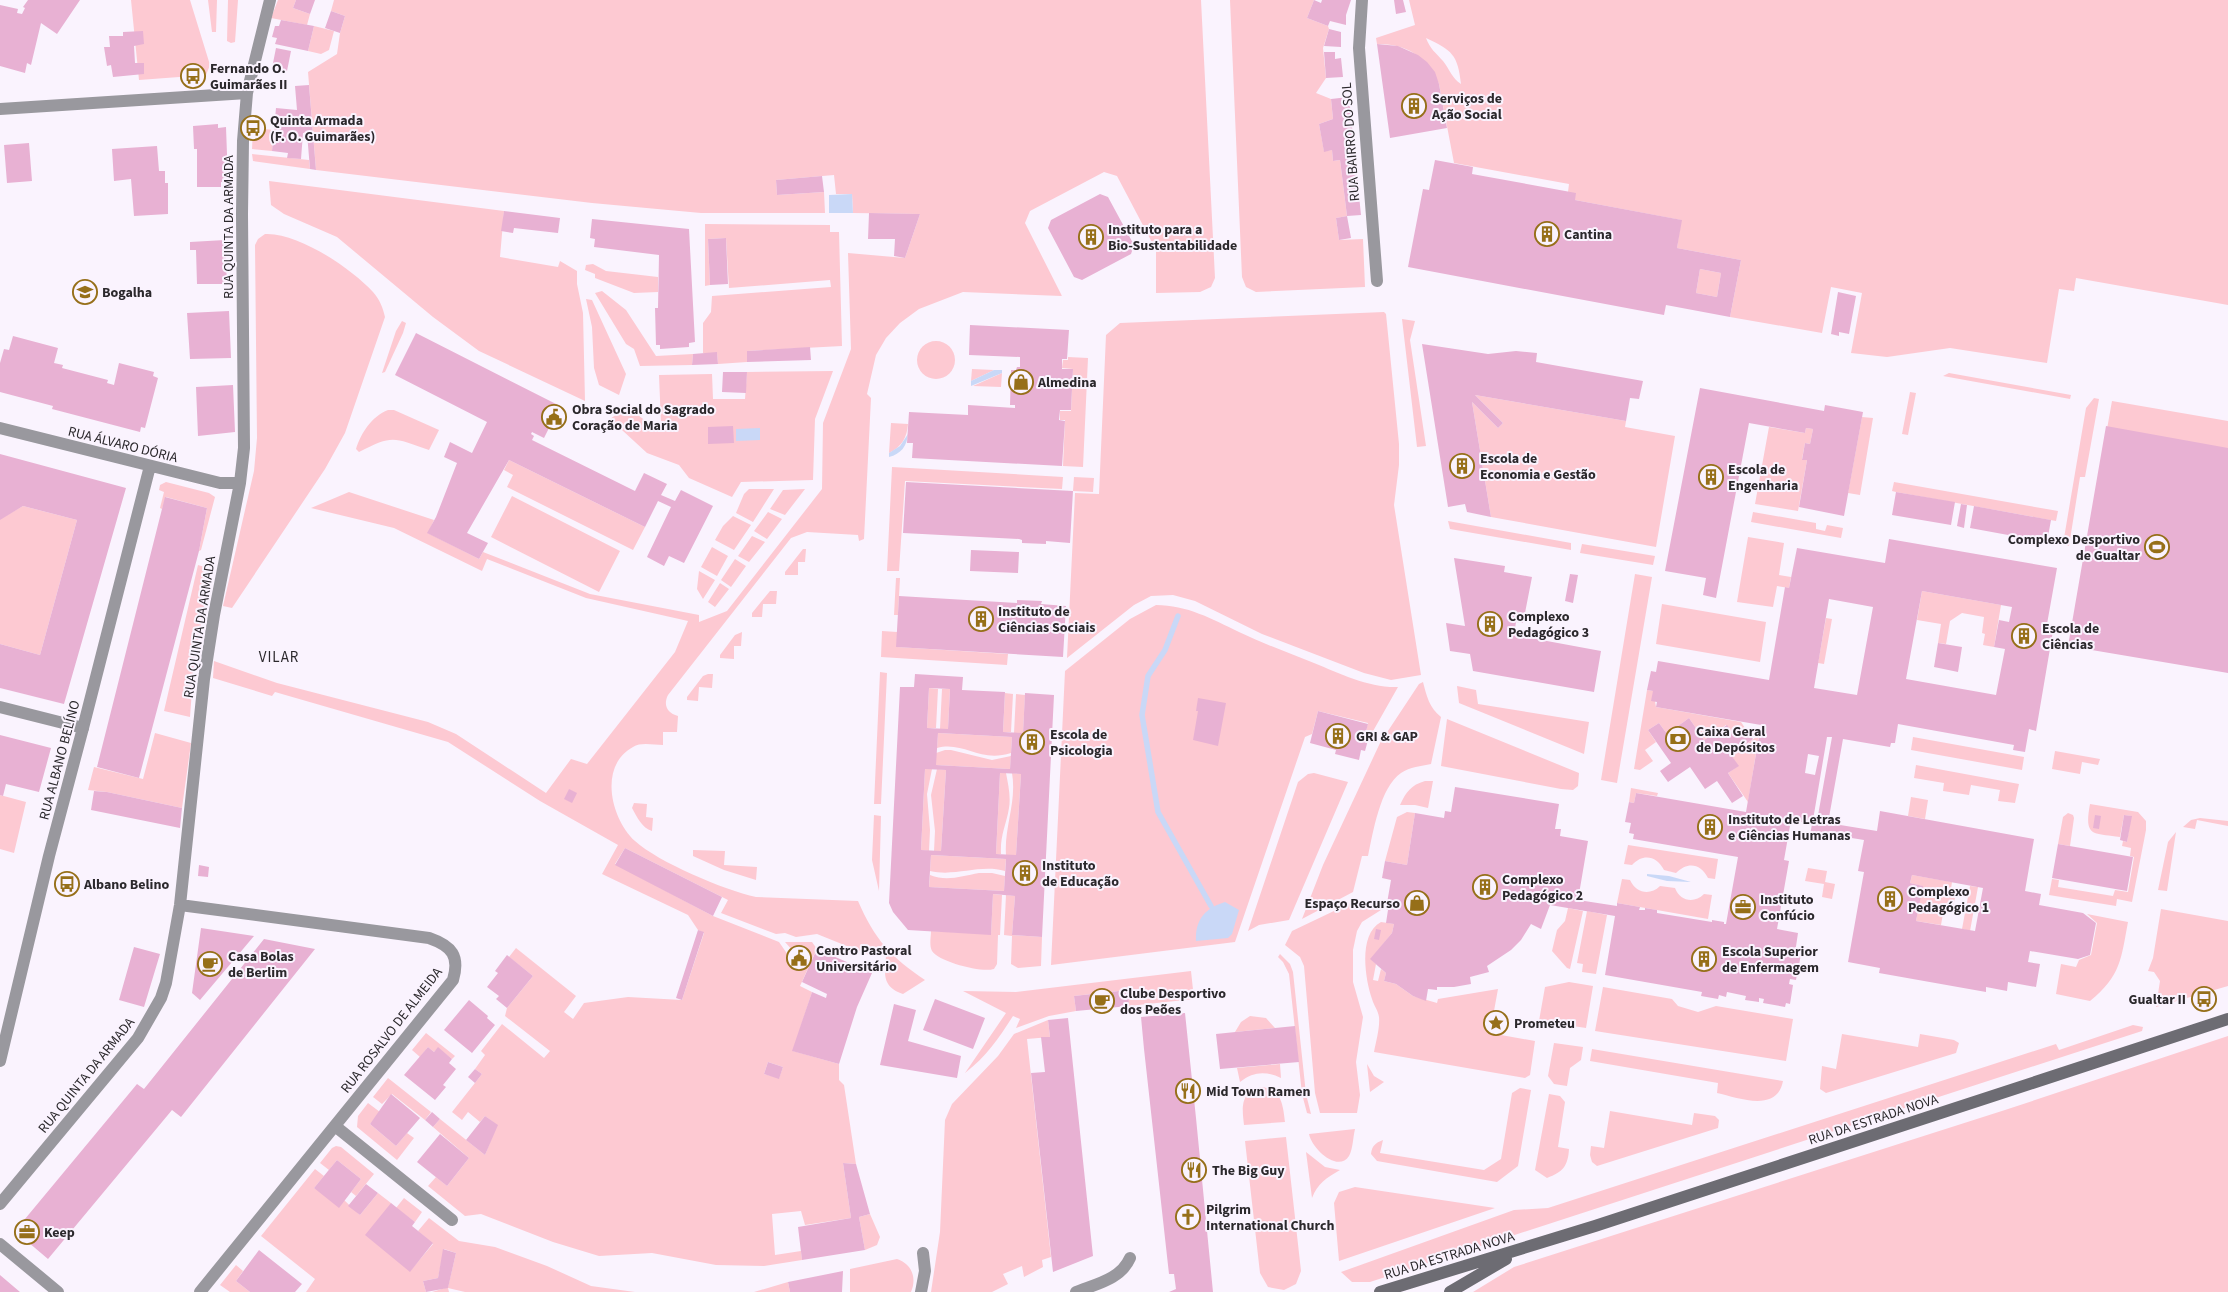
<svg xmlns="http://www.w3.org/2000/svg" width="2228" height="1292" font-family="'Source Sans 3',sans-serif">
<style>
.green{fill:#fdc9d2;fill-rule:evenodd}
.water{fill:#c9d8f7}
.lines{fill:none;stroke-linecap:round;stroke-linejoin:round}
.stream{stroke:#c9d8f7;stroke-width:5.5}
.building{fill:#e8b1d3;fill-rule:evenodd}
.minor{stroke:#99989e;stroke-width:12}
.tertiary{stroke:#99989e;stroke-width:12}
.secondary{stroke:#6d6c73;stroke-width:12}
.labels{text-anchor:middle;stroke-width:4;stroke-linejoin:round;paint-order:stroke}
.poi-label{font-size:14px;font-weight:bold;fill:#2b282c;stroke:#faf3fe;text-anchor:start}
.street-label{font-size:14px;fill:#2b282c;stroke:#faf3fe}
.neighbourhood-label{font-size:15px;letter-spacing:1px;fill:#2b282c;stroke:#faf3fe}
</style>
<rect width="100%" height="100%" fill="#faf3fe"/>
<path class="green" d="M 131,0 L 190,0 L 210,65 L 206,75 L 139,80 Z
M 208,0 L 217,0 L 216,32 L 212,32 Z
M 228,0 L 238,0 L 235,42 L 231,43 L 227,41 Z
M 278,0 L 296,0 L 293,8 L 310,14 L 307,25 L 271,18 Z
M 334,0 L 1201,0 L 1215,278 L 1211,287 L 1200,292 L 1156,293 L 1156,250 L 1117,176 L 1104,172 L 1030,211 L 1025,223 L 1062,296 L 963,292 L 919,309 L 900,323 L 886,338 L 876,355 L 867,394 L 871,398 L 864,539 L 859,541 L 858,535 L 807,532 L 791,538 L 668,695 C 663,705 667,713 678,716 L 677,732 L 663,732 L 663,745 C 653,745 641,742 633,747 C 598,766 611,819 635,841 C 658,862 724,890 756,897 L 858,901 C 875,940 891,957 925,980 L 903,994 C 883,987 884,976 886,957 L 876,954 L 874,957 L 817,934 L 796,937 L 785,933 L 776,934 L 721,913 L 728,900 L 625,848 L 615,864 L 713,916 L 779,942 L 788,955 L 810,964 L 800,986 L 812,992 L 793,1051 L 839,1064 L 839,1080 L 844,1085 L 856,1164 L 843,1163 L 851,1218 L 805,1225 L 801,1211 L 772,1214 L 775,1255 L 801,1251 L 802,1260 L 764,1266 L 716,1265 L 652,1253 L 599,1256 L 553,1242 L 481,1214 L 465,1216 L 428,1186 L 436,1177 L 447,1186 L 469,1158 L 433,1127 L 440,1119 L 485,1155 L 497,1125 L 485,1116 L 480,1122 L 468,1112 L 462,1120 L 452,1112 L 482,1074 L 475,1069 L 485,1055 L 481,1051 L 502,1024 L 544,1058 L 550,1051 L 505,1016 L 507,1008 L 533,976 L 509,957 L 516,948 L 576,996 L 564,1012 L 573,1019 L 584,1003 L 628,997 L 682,1000 L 704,933 L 698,930 L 688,915 L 602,874 L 618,845 L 540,801 L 448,742 L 275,692 L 272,696 L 213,678 L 214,661 L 277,683 L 428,722 L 456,734 L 546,793 L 571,759 L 587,764 L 675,652 L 688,621 L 586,598 L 487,559 L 482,571 L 394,528 L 311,508 L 349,492 L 434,520 L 428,533 L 479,559 L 483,552 L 590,594 L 699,615 L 699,622 L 727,611 L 822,489 L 823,423 L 851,349 L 848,253 L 905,258 L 920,214 L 853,213 L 852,194 L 836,194 L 834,175 L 776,180 L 777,195 L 824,192 L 825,213 L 701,213 L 592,203 L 316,170 L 308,72 L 337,54 L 340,33 L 345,16 L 331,11 ZM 768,1062 L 783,1067 L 779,1078 L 764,1074 Z
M 1230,0 L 1314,0 L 1307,18 L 1328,26 L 1329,29 L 1323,48 L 1326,78 L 1316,93 L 1331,99 L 1333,119 L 1319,124 L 1324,151 L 1332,150 L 1333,161 L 1340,160 L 1347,216 L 1336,218 L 1339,240 L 1363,239 L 1365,287 L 1256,292 L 1246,287 L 1242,277 Z
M 1409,0 L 2228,0 L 2228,305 L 2076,278 L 2074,291 L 2059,289 L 2047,363 L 1950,348 L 1887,357 L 1851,353 L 1862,293 L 1831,287 L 1822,333 L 1730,317 L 1741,260 L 1677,248 L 1681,220 L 1575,200 L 1568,192 L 1569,184 L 1454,163 L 1439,84 C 1428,57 1405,43 1377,44 L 1376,38 L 1415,25 ZM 1426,38 C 1452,50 1458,55 1461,84 C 1452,78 1450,70 1443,61 C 1436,53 1430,49 1426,38 Z
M 314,26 L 334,31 L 329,50 L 321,54 L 308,51 Z
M 253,128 L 274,130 L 272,151 L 252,149 Z
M 252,154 L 309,160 L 310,169 L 253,161 Z
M 269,181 L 504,211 L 500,257 L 558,267 L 560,261 L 577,271 L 577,284 L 583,313 L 585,401 L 479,351 L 433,317 L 337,237 L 284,214 L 271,205 Z
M 705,224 L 830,225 L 830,232 L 839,232 L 842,346 L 747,351 L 747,362 L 718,364 L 717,353 L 703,353 L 703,323 L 711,312 L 712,296 L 831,287 L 830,280 L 729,288 L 726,238 L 708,239 L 710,285 L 705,286 Z
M 265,234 C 298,232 352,269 373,292 C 380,300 383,308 385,317 L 345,433 L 325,469 L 232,608 L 223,606 L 254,471 L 257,438 L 255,245 L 258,239 Z
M 593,264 L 606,271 L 658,277 L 658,292 L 634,293 L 595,278 L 595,274 L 585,270 L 586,265 Z
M 1700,269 L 1721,273 L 1717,297 L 1696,293 Z
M 602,291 L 626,310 L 656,356 L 693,354 L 692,365 L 640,366 L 634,349 L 626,344 L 595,293 Z
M 586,299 L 592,300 L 626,374 L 619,395 L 599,385 L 594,368 L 592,327 Z
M 1384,312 L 1386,314 L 1399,444 L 1399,465 L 1394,505 L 1421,675 L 1391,680 L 1364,673 L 1262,634 L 1195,601 L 1173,595 L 1151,596 L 1134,605 L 1067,658 L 1075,493 L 1099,494 L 1106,335 L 1120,323 Z
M 1402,319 L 1415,321 L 1410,340 L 1426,446 L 1417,447 Z
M 402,321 L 406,323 L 403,333 L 385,372 L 382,373 L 396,331 Z
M917 360a19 19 0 1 1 38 0a19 19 0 1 1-38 0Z
M 1068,357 L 1088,358 L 1083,467 L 1063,466 L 1065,420 L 1060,420 L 1060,411 L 1071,411 L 1073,369 L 1062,368 L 1063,360 L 1068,360 Z
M 972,369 L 994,370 L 971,381 Z
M 833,371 L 815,419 L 813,480 L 741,482 L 732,497 L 689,478 L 679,465 L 647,453 L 610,419 L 627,407 L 650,424 L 661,424 L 659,375 L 712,374 L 713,399 L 745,399 L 747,372 Z
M 1002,373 L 1001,387 L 973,386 Z
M 1949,373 L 2071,395 L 2070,399 L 1943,376 Z
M 1910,392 L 1916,393 L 1908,435 L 1902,434 Z
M 1475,395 L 1626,421 L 1625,427 L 1675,436 L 1656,547 L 1491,517 L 1472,402 L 1498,428 L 1503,423 Z
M 2094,398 L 2099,399 L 2085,477 L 2080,477 L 2069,546 L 2063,544 L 2086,408 Z
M 2112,401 L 2228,421 L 2228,449 L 2107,429 Z
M 388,410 L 394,410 L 439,430 L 429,450 C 393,438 394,434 359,452 L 356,449 C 361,433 372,416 388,410 Z
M 1862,417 L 1873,418 L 1860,495 L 1848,493 Z
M 891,423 L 908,424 C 907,437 902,447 889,453 Z
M 1769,427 L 1805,433 L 1806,428 L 1813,429 L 1810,444 L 1805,443 L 1802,459 L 1807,460 L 1798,511 L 1755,504 Z
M 509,460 L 645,527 L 633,550 L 507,487 L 513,475 L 504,470 Z
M 892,467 L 1063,477 L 1062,489 L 905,481 L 899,571 L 887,571 Z
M 1074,477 L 1094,478 L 1093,492 L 1073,491 Z
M 166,482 L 209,493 L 215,497 L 201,550 L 199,551 L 207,508 L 166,497 L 162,509 L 160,508 L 164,492 L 159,490 L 160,485 Z
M 1894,482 L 2058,511 L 2056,521 L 1896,492 L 1892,491 Z
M 749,489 L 774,489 L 753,522 L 736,513 L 744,494 Z
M 805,489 L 785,515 L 770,509 L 783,490 Z
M 512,496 L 620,551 L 599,592 L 491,537 Z
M 23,506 L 77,520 L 40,655 L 0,644 L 0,519 Z
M 768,512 L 782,519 L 767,539 L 754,531 Z
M 1753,512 L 1816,523 L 1816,529 L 1825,531 L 1827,525 L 1843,528 L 1841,538 L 1751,522 Z
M 733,516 L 751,525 L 734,550 L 715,540 L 723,526 Z
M 1448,521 L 1571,543 L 1571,550 L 1450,529 Z
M 752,536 L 765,542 L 749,562 L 738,556 Z
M 1748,537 L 1784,543 L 1779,575 L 1791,577 L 1789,588 L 1777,586 L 1773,607 L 1737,602 Z
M 1582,544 L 1655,556 L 1653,565 L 1580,553 Z
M 712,547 L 728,556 L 717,576 L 701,567 Z
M 803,549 L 806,549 L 805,562 L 798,562 L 798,575 L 785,575 L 785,572 Z
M 735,559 L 746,566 L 731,587 L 721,580 Z
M 198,565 L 211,569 L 194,663 L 190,717 L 164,711 Z
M 699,571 L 715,580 L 703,599 L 697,589 Z
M 1635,574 L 1652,577 L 1617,783 L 1601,780 Z
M 896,578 L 900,578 L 898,615 L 894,615 Z
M 720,583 L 729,589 L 715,607 L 708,602 Z
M 770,591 L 777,591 L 776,604 L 763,604 L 762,617 L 752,617 L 752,613 Z
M 1922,591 L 2001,605 L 1994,647 L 1983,645 L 1985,634 L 1982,633 L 1984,617 L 1962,613 L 1950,621 L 1946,644 L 1938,643 L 1941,624 L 1917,620 Z
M 1662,604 L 1766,622 L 1760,662 L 1656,644 Z
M 1156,605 C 1187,605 1212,619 1239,632 C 1264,644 1289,653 1314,663 C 1341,674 1369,688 1398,687 L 1368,740 L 1364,739 L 1368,723 L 1318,711 L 1312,734 L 1305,737 L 1235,942 L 1051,965 L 1065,671 L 1130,619 Z
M 1826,618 L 1832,619 L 1824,664 L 1818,663 Z
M 882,631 L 897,632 L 897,647 L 1008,654 L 1007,665 L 881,657 Z
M 742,632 L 741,646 L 734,646 L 734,659 L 720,658 L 720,655 L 735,635 Z
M 880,672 L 887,673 L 881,804 L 874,804 Z
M 708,674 L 713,674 L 712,688 L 699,687 L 698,701 L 687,700 L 687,697 L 703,676 Z
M 1423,682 C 1427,697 1429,707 1441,717 L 1431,764 C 1421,766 1410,767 1401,773 C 1380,787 1373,833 1368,856 L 1362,856 L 1353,892 L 1302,919 L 1323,865 L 1380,743 L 1419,684 Z
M 1457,686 L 1476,690 L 1478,704 L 1589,722 L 1584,754 L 1459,703 Z
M 929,688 L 938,689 L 936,728 L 927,728 Z
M 942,689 L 950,689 L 948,729 L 940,729 Z
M 1647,690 L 1653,691 L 1656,707 L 1741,722 L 1745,728 L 1734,736 L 1726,725 L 1704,740 L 1689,718 L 1667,734 L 1659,723 L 1648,730 L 1656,742 L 1645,750 L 1653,761 L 1640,770 L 1634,769 Z
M 1005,693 L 1013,694 L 1011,732 L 1003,732 Z
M 1016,694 L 1025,695 L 1023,733 L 1014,733 Z
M 1447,719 L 1579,773 L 1578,786 L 1573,790 L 1561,789 L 1441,766 Z
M 155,733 L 191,743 L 182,808 L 107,792 L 88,790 L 94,767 L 143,779 Z
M 938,733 L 1012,737 L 1011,753 C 979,763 964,741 937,748 Z
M 1759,735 L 1748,802 L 1728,773 L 1738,766 L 1731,755 Z
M 1913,737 L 2024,757 L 2022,770 L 1911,750 Z
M 945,750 L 951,750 L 992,760 L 1011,756 L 1010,769 L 936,765 L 936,753 Z
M 2055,751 L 2100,759 L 2098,765 L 2082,762 L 2080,774 L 2052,769 Z
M 1916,765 L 2019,784 L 2015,803 L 1998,801 L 2000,790 L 1971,785 L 1969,795 L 1943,791 L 1944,783 L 1914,778 Z
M 925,769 L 932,769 L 927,794 L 930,830 L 929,851 L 921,850 Z
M 937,769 L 946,770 L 941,851 L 934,851 L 935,831 L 931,795 Z
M 1000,773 L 1006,773 C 1008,784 1011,796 1009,808 C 1006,826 1000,835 1001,854 L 996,854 Z
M 1012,773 L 1021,774 L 1016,855 L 1006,855 C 1004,827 1017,802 1012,773 Z
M 1314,773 L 1348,782 L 1289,920 L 1259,925 L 1248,931 L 1298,782 L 1308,774 Z
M 1425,781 L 1433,781 L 1428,808 L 1415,805 L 1400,805 C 1406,792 1411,785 1425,781 Z
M 1631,788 L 1658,793 L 1657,796 L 1636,793 L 1634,803 L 1629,802 Z
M 0,795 L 26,802 L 14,853 L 0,849 Z
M 1911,797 L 1928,800 L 1925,819 L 1908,816 Z
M 634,803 L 647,804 L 646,817 L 653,818 L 652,831 C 642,828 637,817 632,808 Z
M 2090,804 L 2138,812 L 2146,821 L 2146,830 L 2132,902 L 2117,899 L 2116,906 L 2049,895 L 2052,879 L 2059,880 L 2058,887 L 2113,896 L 2115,890 L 2128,892 L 2134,857 L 2130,856 L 2131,848 L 2122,846 L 2123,841 L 2127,842 L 2131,816 L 2124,815 L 2120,837 C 2092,833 2084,837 2090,804 Z
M 1407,812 L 1415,813 L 1407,865 L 1385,861 L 1397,817 Z
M 2068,813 L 2073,815 L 2074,818 L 2070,846 L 2058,844 L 2063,817 Z
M 874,815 L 881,816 L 879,891 L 872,860 Z
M 2200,818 L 2228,821 L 2228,826 L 2197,820 L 2195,829 L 2183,827 L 2191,820 Z
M 2176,832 L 2167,891 L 2158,890 L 2168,842 Z
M 1628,845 L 1718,859 L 1715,879 L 1708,878 C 1701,864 1688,861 1676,873 L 1664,870 C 1657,856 1643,853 1632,865 L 1624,864 Z
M 693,850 L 725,851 L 724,865 L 757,867 L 756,880 L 724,870 L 693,856 Z
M 931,855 L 1006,859 L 1005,871 C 979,864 956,877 930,871 Z
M 1808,868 L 1827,871 L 1825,882 L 1835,884 L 1832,899 L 1822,897 L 1824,884 L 1805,881 Z
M 979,873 L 992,873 L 1005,876 L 1004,891 L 929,887 L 930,875 C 947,882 962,876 979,873 Z
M 1912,875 L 1952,882 L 1950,896 L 1955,897 L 1953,910 L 1944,908 L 1941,925 L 1916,921 L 1922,886 L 1910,883 Z
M 1622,879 L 1630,880 C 1636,893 1650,896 1660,886 L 1675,888 C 1680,901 1694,904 1704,894 L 1712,895 L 1708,919 L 1617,903 Z
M 1970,886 L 1978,887 L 1970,931 L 1962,929 Z
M 993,894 L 1002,895 L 1000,935 L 998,935 L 997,964 L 994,969 C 982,973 939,962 932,951 C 929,945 931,937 931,931 L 991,934 Z
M 1006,895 L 1015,896 L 1012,935 L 1042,937 L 1041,966 L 1018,968 L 1011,964 L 1012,936 L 1004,935 Z
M 1357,900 L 1377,904 L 1381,910 L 1362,922 L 1357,931 L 1353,950 L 1353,982 L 1363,1017 L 1356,1062 L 1360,1095 L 1357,1113 L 1320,1113 L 1315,1093 L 1304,966 L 1300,957 L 1285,945 L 1292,931 Z
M 1568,908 L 1583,911 L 1570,969 L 1567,968 L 1552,951 L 1557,930 L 1565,921 Z
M 2161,909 L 2228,921 L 2228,986 L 2156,1007 L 2160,981 L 2154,972 L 2148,971 L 2153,958 Z
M 1587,911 L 1607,915 L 1596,974 L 1582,972 L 1583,964 L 1577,963 Z
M 2087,914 L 2128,922 C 2121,959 2121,976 2090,1001 L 2056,994 L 2061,964 L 2076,967 L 2079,960 L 2091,955 L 2097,923 Z
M 1381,922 L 1394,924 L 1392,933 L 1371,959 L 1376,964 L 1373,980 L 1378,981 L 1381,969 L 1386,973 L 1384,981 L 1396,984 L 1413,996 L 1437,1003 L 1438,999 L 1498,989 L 1490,1033 L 1535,1041 L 1530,1075 L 1525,1078 L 1374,1052 C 1376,1041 1380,1028 1379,1017 C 1378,1010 1374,1006 1372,999 C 1365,979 1358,934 1381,922 Z
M 785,942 L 812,942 L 817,949 L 812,959 L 793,951 Z
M 1280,954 L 1290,964 L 1293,972 L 1306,1094 L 1311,1114 L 1307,1113 L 1302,1094 L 1289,974 L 1283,962 L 1278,957 Z
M 1191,971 L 1194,999 L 1129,1006 L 1127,990 L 1074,996 L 1076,1011 L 1049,1016 L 1016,1028 L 1020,1019 L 1013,1016 C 999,1038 986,1057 965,1073 L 1006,1013 L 963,991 L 1016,992 Z
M 1569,982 L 1593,986 L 1586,1028 L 1539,1021 L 1545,987 Z
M 1603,987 L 1672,999 L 1678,1006 L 1698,1012 L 1716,1006 L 1793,1019 L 1786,1061 L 1595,1031 Z
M 1250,1016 L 1266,1018 L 1275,1028 L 1235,1032 L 1241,1022 Z
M 1048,1020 L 1050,1037 L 1027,1039 L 1051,1257 L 1042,1260 L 1043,1267 L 1024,1277 L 1022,1266 L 1003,1274 L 1008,1284 L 992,1292 L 931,1292 L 940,1232 L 945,1120 L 952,1104 L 998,1056 L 1014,1034 Z
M 2133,1025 L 2143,1027 L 2142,1031 L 1370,1282 L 1352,1282 L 1341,1272 L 1514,1210 L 1548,1208 L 2056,1044 L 2059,1050 Z
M 426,1033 L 455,1056 L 452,1059 L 438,1048 L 434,1052 L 428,1047 L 420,1057 L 412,1050 Z
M 1842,1034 L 1918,1047 L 1920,1034 L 1954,1040 L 1959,1043 L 1956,1053 L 1826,1093 L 1820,1089 L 1822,1066 L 1836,1069 Z
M 2228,1036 L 2228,1292 L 1473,1292 L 1514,1267 L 2005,1110 Z
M 1554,1043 L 1583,1047 L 1581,1060 L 1570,1068 L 1567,1086 L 1554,1084 L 1548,1076 Z
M 1592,1049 L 1783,1081 C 1777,1113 1739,1098 1717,1093 L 1718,1083 L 1590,1061 Z
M 1280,1064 L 1281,1078 C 1266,1071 1254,1071 1240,1082 L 1237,1068 Z
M 1367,1064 L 1374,1076 L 1384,1082 L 1370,1092 Z
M 388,1078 L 431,1112 L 425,1120 L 392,1094 L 382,1104 L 373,1097 Z
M 1260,1087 C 1281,1088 1283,1104 1285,1122 L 1244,1125 C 1242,1108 1240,1093 1260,1087 Z
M 1520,1088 L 1531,1090 L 1518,1166 L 1497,1182 L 1377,1161 L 1371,1154 C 1372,1146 1375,1143 1383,1140 L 1380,1153 L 1484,1170 L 1501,1159 L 1512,1093 Z
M 1549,1094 L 1560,1096 L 1565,1102 L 1558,1147 L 1569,1149 C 1568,1166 1563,1172 1547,1178 L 1535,1170 Z
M 368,1103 L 380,1112 L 370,1124 L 396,1146 L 407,1133 L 414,1138 L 397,1160 L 357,1127 L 358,1116 Z
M 1610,1111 L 1692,1125 L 1694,1113 L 1715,1116 L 1719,1120 L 1718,1128 L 1597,1166 L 1592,1162 L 1590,1155 L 1591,1146 L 1604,1148 Z
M 1355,1129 C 1353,1137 1353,1149 1349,1156 C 1338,1173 1312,1149 1309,1134 Z
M 1286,1137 L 1301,1271 L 1296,1284 L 1284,1290 L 1268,1287 L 1260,1273 L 1245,1141 Z
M 336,1146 L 341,1147 L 374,1174 L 356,1196 L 351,1192 L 361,1179 L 337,1160 L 329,1170 L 320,1163 L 332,1148 Z
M 1306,1152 L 1325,1167 L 1340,1170 C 1326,1178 1318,1183 1312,1198 Z
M 315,1169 L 324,1176 L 314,1188 L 344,1200 L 360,1215 L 378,1193 L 391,1203 L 410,1271 L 433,1244 L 418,1231 L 429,1218 L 459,1241 L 495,1247 L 547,1266 L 591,1286 L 635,1292 L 465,1292 L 448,1288 L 449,1292 L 432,1292 L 448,1287 L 456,1253 L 444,1249 L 438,1278 L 423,1281 L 426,1292 L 306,1292 L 315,1279 L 261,1236 Z
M 1355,1187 L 1495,1208 L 1339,1261 L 1334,1203 L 1339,1192 Z
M 404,1198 L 422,1212 L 415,1222 L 396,1208 Z
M 870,1214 L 880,1237 L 877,1245 L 865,1250 L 859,1217 Z
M 897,1259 C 912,1264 917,1278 911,1292 L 850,1292 L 850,1269 Z
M 236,1265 L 243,1271 L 236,1281 L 250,1292 L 230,1292 L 220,1285 Z
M 788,1282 L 790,1292 L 754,1292 Z"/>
<path class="water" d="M 852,194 L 853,213 L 829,213 L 829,195 Z
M 994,370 L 1002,370 L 1002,373 L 971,386 L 971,381 Z
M 760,428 L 760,440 L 736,441 L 736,429 Z
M 908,434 C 907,446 901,454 889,457 L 889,453 L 900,446 Z
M 1647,874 L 1669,876 L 1691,882 L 1667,881 L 1647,876 Z
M 1225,902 L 1239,910 L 1232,934 L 1228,938 L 1196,941 C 1195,920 1205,908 1225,902 Z"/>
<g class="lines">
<path class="stream" d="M 1178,616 L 1165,650 L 1148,676 L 1142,715 L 1158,812 L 1211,906"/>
</g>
<path class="building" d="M 28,0 L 80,0 L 57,34 L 41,23 L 31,65 L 27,63 L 25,73 L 0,66 L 0,5 L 18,9 L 17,13 L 22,14 L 25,8 L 23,7 Z
M 296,0 L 315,0 L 310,14 L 293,8 Z
M 1314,0 L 1321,3 L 1322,0 L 1351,0 L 1346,15 L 1346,25 L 1330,21 L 1328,26 L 1307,18 Z
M 1394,0 L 1403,0 L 1406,12 L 1396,14 Z
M 331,11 L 345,16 L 340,33 L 325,28 Z
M 281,20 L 314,26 L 308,51 L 275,44 L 277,38 L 272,37 L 275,26 L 279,26 Z
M 1329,29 L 1341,32 L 1341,47 L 1324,46 Z
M 143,31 L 144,44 L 134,46 L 135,63 L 144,63 L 144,74 L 113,77 L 111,65 L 107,66 L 104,47 L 110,47 L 109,36 L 123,36 L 123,32 Z
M 1377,44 L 1398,46 L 1418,55 L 1427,62 L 1435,72 L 1439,84 L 1447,128 L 1390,138 Z
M 276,48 L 291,51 L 287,71 L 272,68 Z
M 1324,52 L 1335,52 L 1335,59 L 1341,58 L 1343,77 L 1326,78 Z
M 309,85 L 313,134 L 316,170 L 310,169 L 307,133 L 303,133 L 301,159 L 287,158 L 288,153 L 272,151 L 276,108 L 297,110 L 295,86 Z
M 1349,97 L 1361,215 L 1347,216 L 1351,238 L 1339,240 L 1336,218 L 1347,216 L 1340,160 L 1333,161 L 1332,150 L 1324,152 L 1319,124 L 1333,119 L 1331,99 Z
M 218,124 L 218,128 L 226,127 L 228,182 L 221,182 L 221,187 L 197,187 L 197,149 L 194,149 L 193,126 Z
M 29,143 L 32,181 L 7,183 L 4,145 Z
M 157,146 L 159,171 L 165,171 L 165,183 L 168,183 L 168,214 L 134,216 L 131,179 L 114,181 L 112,149 Z
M 1435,160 L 1473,167 L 1472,174 L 1576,193 L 1575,200 L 1682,220 L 1677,248 L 1741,260 L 1730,317 L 1666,305 L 1664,315 L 1408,267 L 1423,189 L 1429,190 ZM 1700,269 L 1721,273 L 1717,297 L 1696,293 Z
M 822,176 L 824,192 L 777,195 L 776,180 Z
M 1100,194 L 1108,197 L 1134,245 L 1131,254 L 1082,280 L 1074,277 L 1048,228 L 1051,220 Z
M 504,211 L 560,218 L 558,233 L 514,228 L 513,233 L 501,231 Z
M 869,213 L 920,214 L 905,258 L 894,256 L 895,239 L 868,239 Z
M 592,219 L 689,229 L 695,342 L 689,343 L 689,347 L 660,349 L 660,345 L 656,345 L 655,308 L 658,308 L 659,255 L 594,247 L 595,239 L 590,238 Z
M 726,238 L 728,284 L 710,285 L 708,239 Z
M 225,240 L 227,284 L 197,284 L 196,250 L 190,250 L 190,242 Z
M 1838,292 L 1856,296 L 1849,334 L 1839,332 L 1839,336 L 1831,334 Z
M 229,311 L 231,358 L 190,359 L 187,313 Z
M 970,325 L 1069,330 L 1067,359 L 1062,359 L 1062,369 L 1073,369 L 1071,410 L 1060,410 L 1059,420 L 1065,421 L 1062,466 L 912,458 L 913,443 L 907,443 L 909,412 L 968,415 L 968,405 L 1015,408 L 1015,405 L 1010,405 L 1011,370 L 1016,370 L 1017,367 L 1020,367 L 1020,357 L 969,355 Z
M 416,333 L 560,406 L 544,438 L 532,432 L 531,434 L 534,436 L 532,440 L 635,491 L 644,473 L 667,484 L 661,495 L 675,501 L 681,490 L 713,506 L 684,563 L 669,556 L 664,566 L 647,557 L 671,507 L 658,501 L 645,527 L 509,460 L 467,533 L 488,543 L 479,559 L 427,533 L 436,517 L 457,463 L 444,457 L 450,442 L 472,453 L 487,422 L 395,375 Z
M 13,336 L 58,348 L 54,363 L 63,365 L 62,368 L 108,380 L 107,383 L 114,385 L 119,363 L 154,372 L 153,376 L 158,378 L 145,428 L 141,427 L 140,432 L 52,409 L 53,406 L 0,392 L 0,363 L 4,349 L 9,350 Z
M 1422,344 L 1488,354 L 1516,351 L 1537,353 L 1536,362 L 1643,381 L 1639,399 L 1630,398 L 1626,421 L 1475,395 L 1503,423 L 1498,428 L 1472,402 L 1491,517 L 1467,512 L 1465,504 L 1448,507 Z
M 810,347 L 811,360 L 747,362 L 747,351 Z
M 717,352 L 718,364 L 692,365 L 693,354 Z
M 723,372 L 747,372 L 746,393 L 722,392 Z
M 233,385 L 235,432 L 198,436 L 196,387 Z
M 1700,388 L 1824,411 L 1825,405 L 1863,412 L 1844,516 L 1799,507 L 1807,460 L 1802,460 L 1805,443 L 1810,444 L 1813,429 L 1806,428 L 1805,433 L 1749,423 L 1716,598 L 1703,595 L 1706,578 L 1665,571 Z
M 733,426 L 734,443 L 708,444 L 708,427 Z
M 2106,426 L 2228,448 L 2228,673 L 2068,646 Z
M 0,454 L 126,488 L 64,704 L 0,688 L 0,644 L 40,655 L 77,520 L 23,506 L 0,520 Z
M 906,482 L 1073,491 L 1070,543 L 1046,541 L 1046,544 L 1022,543 L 1022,540 L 1019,539 L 903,533 Z
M 1896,492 L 1955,502 L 1951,525 L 1892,515 Z
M 165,497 L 207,508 L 199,551 L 139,778 L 97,767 Z
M 1961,504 L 1967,505 L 1964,528 L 1957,526 Z
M 1974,506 L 2051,520 L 2047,542 L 1970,528 Z
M 1889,539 L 2057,568 L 2047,624 L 2054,625 L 2036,731 L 2029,729 L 2025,752 L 2013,750 L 2014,745 L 1898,724 L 1895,743 L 1891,743 L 1890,747 L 1843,739 L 1828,823 L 1877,831 L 1880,811 L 2034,839 L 2025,891 L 2041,894 L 2039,905 L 2083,913 L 2096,923 L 2090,955 L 2078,959 L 2030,951 L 2028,962 L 2040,964 L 2036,987 L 2008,982 L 2007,991 L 1986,987 L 1986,992 L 1879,973 L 1880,968 L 1848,962 L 1864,872 L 1858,871 L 1864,840 L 1827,834 L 1822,836 L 1810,835 L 1812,824 L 1791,820 L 1784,860 L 1789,861 L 1777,929 L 1798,933 L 1795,953 L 1801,954 L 1799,965 L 1793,964 L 1792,968 L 1798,969 L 1796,980 L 1790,979 L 1789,984 L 1793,985 L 1790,1004 L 1786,1003 L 1785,1007 L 1763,1003 L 1764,999 L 1759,998 L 1759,1002 L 1745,1000 L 1746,996 L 1727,992 L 1726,997 L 1719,995 L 1718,999 L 1701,996 L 1702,992 L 1605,975 L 1615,916 L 1550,905 L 1541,929 L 1531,924 L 1521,940 L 1511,950 L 1487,966 L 1489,972 L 1470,977 L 1471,984 L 1454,987 L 1437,987 L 1437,990 L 1428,989 L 1426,1001 L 1413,996 L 1396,984 L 1384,981 L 1386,973 L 1370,959 L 1392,933 L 1394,924 L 1386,923 L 1388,910 L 1386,909 L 1391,880 L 1382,878 L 1385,861 L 1407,865 L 1415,813 L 1444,818 L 1445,811 L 1451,812 L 1455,787 L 1559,804 L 1555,829 L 1561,829 L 1560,836 L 1588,841 L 1578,900 L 1617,906 L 1617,903 L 1640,907 L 1639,910 L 1645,910 L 1645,908 L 1657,910 L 1657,913 L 1712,922 L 1712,920 L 1724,922 L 1724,924 L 1726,924 L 1738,857 L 1633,839 L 1634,834 L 1629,833 L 1631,823 L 1625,822 L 1629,802 L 1634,803 L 1636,793 L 1746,812 L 1761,725 L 1656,707 L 1657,702 L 1651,701 L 1653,691 L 1647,690 L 1651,671 L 1656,672 L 1658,661 L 1769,680 L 1785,587 L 1789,588 L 1797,548 L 1885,563 ZM 1922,591 L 2012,607 L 2009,622 L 1999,620 L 1994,647 L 2005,649 L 1996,695 L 1906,679 ZM 1829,599 L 1873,607 L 1857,695 L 1814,688 ZM 1827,737 L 1832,737 L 1817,821 L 1813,820 ZM 1808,754 L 1819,756 L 1815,775 L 1805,773 ZM 1912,875 L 1983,888 L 1975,931 L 1916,921 L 1923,886 L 1910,883 Z
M 971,550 L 1019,552 L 1018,573 L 970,571 Z
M 1454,558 L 1505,566 L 1504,572 L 1532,577 L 1523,623 L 1516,622 L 1514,635 L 1601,651 L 1594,692 L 1473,671 L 1470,654 L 1450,651 L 1446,623 L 1465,626 Z
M 1570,574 L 1578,575 L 1573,603 L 1565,601 Z
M 899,596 L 1017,603 L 1017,600 L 1042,601 L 1041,604 L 1066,606 L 1063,657 L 896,647 Z
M 1938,643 L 1962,647 L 1958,672 L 1934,667 Z
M 915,674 L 963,677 L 962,690 L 1005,692 L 1003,732 L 1023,733 L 1025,693 L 1054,695 L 1042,937 L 1012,935 L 1015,896 L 993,894 L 991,935 L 908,930 L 893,912 L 889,903 L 900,687 L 914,687 ZM 929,688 L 950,689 L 948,729 L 927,728 ZM 938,733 L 1012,737 L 1010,769 L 936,765 ZM 925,769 L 946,770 L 941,851 L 921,850 ZM 1000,773 L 1021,774 L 1016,855 L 996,854 ZM 931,855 L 1006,859 L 1004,891 L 929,887 Z
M 1198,698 L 1226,703 L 1218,746 L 1193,740 L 1198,711 L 1196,711 Z
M 1318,711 L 1368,724 L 1364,739 L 1368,740 L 1365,751 L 1361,750 L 1359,760 L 1335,754 L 1336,750 L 1310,743 Z
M 1689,718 L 1704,740 L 1727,725 L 1734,736 L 1745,728 L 1753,739 L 1731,755 L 1739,766 L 1728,773 L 1743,796 L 1732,803 L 1717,781 L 1705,789 L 1690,767 L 1668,782 L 1660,771 L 1671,763 L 1648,730 L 1659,723 L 1667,734 Z
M 0,735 L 51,748 L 39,792 L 6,784 L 3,796 L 0,795 Z
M 569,789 L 577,793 L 572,803 L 564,799 Z
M 94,791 L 107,792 L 182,808 L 180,828 L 91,810 Z
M 2095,815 L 2101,816 L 2099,829 L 2093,828 Z
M 2124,815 L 2132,816 L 2127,842 L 2120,840 Z
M 2058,844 L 2133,857 L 2127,891 L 2052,878 Z
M 625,848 L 722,897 L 713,916 L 615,865 Z
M 199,865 L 209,867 L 208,877 L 198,876 Z
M 201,928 L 254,936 L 200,1000 L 192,993 Z
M 1376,929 L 1381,930 L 1379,940 L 1374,939 Z
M 698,930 L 704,932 L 682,1000 L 676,998 Z
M 264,939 L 315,949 L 181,1117 L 172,1110 L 48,1259 L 15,1231 L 137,1084 L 144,1089 Z
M 134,947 L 160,954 L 144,1007 L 119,1000 Z
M 817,949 L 872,973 L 857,1007 L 839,1064 L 792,1051 L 812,992 L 826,998 L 827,994 L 802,982 Z
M 507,955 L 533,976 L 507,1008 L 496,999 L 499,996 L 487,987 L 498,973 L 495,971 Z
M 1128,990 L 1129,1006 L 1076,1011 L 1074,996 Z
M 935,999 L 985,1018 L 973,1049 L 923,1030 Z
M 469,1000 L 488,1016 L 487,1018 L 495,1025 L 472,1053 L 444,1030 Z
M 894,1004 L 916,1010 L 908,1041 L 961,1056 L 957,1078 L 880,1065 Z
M 1185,1013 L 1196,1118 L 1213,1292 L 1169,1292 L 1176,1289 L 1174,1274 L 1169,1274 L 1144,1049 L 1141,1017 Z
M 1068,1018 L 1093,1256 L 1053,1272 L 1031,1073 L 1045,1072 L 1041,1037 L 1050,1037 L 1048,1020 Z
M 1295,1026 L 1299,1062 L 1220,1069 L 1216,1034 Z
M 428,1047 L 434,1052 L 438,1047 L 452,1059 L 449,1063 L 456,1069 L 443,1085 L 446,1087 L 435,1100 L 404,1075 Z
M 768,1062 L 783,1067 L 779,1079 L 764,1074 Z
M 475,1069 L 482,1074 L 475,1083 L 468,1077 Z
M 391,1094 L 420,1118 L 396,1146 L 370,1124 Z
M 432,1112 L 440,1119 L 433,1127 L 425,1120 Z
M 485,1116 L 498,1125 L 485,1155 L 466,1140 Z
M 440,1134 L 469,1158 L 447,1186 L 417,1162 Z
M 337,1160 L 361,1179 L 339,1208 L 314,1188 Z
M 843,1163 L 856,1164 L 870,1214 L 859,1217 L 865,1250 L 802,1260 L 798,1227 L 851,1218 Z
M 366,1184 L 378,1193 L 360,1215 L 348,1206 Z
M 391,1203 L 415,1222 L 412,1226 L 433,1243 L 410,1272 L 365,1235 Z
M 443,1249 L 456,1253 L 448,1288 L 426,1292 L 423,1281 L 438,1278 Z
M 259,1250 L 302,1284 L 295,1292 L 250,1292 L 236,1281 Z
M 843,1271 L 842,1292 L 790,1292 L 788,1282 Z
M 0,1275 L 20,1292 L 0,1292 Z"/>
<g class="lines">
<path class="minor" d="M 1362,0 L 1359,48 L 1377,281
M 0,109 L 247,93
M 0,428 L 220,483 L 240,483
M 83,728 L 150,466
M 180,905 L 429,938 C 452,946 460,956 453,980 L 200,1292
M 335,1126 L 452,1220
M 0,1204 L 138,1038 L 161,998 L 166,983 L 180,905 L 204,679 L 214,615 L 240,483 L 244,448 L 242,214 L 243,141 L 247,93 L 270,0
M 0,1244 L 58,1292
M 921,1292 L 925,1271 L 923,1253
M 1076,1292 C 1096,1284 1121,1279 1130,1258"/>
<path class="tertiary" d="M 0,707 L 83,728 L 49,856 L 0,1061"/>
<path class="secondary" d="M 1380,1292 L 1595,1226 L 2228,1019
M 1450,1292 L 1506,1259"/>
</g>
<defs>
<symbol id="bus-ring" viewBox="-11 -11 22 22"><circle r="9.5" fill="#faf3fe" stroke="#966f19" stroke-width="1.5"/><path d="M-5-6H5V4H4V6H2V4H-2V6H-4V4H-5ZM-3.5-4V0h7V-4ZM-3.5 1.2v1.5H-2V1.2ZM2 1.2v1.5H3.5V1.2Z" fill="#966f19"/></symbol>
<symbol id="building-ring" viewBox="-11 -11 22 22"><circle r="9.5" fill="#faf3fe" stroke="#966f19" stroke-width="1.5"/><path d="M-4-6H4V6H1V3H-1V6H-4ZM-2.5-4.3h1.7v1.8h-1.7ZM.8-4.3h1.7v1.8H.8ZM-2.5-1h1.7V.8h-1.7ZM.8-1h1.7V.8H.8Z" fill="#966f19"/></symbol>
<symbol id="school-ring" viewBox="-11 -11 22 22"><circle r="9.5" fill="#faf3fe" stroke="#966f19" stroke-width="1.5"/><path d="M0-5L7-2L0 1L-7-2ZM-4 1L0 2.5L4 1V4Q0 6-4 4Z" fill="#966f19"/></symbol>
<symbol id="shop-ring" viewBox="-11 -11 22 22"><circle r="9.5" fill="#faf3fe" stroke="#966f19" stroke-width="1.5"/><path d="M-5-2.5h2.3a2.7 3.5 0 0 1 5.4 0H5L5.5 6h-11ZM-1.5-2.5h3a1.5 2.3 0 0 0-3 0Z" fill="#966f19"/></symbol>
<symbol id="civic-ring" viewBox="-11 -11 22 22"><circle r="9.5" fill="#faf3fe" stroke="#966f19" stroke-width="1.5"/><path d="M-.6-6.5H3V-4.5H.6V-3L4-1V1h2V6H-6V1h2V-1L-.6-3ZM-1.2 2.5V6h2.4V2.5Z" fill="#966f19"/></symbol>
<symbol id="stadium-ring" viewBox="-11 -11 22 22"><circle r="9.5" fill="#faf3fe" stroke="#966f19" stroke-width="1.5"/><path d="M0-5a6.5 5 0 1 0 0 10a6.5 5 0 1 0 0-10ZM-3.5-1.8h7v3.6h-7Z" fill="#966f19"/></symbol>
<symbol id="bank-ring" viewBox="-11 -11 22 22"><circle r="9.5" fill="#faf3fe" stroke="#966f19" stroke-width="1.5"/><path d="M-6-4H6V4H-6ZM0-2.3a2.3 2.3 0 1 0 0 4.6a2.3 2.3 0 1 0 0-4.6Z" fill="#966f19"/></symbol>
<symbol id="office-ring" viewBox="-11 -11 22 22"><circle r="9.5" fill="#faf3fe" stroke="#966f19" stroke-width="1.5"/><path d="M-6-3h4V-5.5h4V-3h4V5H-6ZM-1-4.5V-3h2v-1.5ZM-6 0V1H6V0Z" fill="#966f19"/></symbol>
<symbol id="cafe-ring" viewBox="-11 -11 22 22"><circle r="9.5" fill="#faf3fe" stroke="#966f19" stroke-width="1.5"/><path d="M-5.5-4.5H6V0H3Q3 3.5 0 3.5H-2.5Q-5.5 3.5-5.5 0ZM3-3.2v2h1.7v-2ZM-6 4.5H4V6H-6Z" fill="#966f19"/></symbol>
<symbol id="sight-ring" viewBox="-11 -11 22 22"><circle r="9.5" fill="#faf3fe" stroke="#966f19" stroke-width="1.5"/><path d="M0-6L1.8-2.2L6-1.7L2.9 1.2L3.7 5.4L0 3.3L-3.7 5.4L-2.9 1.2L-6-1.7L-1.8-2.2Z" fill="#966f19"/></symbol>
<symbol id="restaurant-ring" viewBox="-11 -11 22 22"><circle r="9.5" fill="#faf3fe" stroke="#966f19" stroke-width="1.5"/><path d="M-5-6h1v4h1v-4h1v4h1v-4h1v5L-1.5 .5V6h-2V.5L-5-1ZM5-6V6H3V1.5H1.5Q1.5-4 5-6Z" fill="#966f19"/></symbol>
<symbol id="church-ring" viewBox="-11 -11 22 22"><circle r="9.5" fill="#faf3fe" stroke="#966f19" stroke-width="1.5"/><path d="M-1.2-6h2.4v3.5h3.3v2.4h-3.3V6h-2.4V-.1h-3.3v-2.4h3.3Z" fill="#966f19"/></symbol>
</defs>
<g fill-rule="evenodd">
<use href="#bus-ring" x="179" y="62" width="28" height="28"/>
<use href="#building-ring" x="1400" y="92" width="28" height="28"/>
<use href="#bus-ring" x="239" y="114" width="28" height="28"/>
<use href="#building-ring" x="1533" y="220" width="28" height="28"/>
<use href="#building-ring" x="1077" y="223" width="28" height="28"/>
<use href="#school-ring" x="71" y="278" width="28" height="28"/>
<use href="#shop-ring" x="1007" y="368" width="28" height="28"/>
<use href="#civic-ring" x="540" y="403" width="28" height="28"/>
<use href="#building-ring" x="1448" y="452" width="28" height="28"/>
<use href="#building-ring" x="1697" y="463" width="28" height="28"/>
<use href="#stadium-ring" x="2143" y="533" width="28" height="28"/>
<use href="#building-ring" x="967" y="605" width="28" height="28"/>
<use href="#building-ring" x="1476" y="610" width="28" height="28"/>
<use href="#building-ring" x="2010" y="622" width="28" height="28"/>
<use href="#building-ring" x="1324" y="722" width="28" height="28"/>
<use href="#bank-ring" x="1664" y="725" width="28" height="28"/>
<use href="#building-ring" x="1018" y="728" width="28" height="28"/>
<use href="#building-ring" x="1696" y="813" width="28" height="28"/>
<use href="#building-ring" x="1011" y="859" width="28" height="28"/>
<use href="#bus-ring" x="53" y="870" width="28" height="28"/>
<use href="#building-ring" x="1471" y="873" width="28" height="28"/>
<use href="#building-ring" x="1876" y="885" width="28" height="28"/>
<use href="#shop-ring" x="1403" y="889" width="28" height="28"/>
<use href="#office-ring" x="1729" y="893" width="28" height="28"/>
<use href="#civic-ring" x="785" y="944" width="28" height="28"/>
<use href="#building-ring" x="1690" y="945" width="28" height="28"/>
<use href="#cafe-ring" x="196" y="950" width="28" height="28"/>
<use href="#bus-ring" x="2190" y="985" width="28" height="28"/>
<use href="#cafe-ring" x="1088" y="987" width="28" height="28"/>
<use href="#sight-ring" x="1482" y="1009" width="28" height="28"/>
<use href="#restaurant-ring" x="1174" y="1077" width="28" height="28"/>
<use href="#restaurant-ring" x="1180" y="1156" width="28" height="28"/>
<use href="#church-ring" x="1174" y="1203" width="28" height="28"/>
<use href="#office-ring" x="13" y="1218" width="28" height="28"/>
</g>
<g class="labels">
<g class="poi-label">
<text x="210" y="73">Fernando O.<tspan x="210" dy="16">Guimarães II</tspan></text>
<text x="1432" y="103">Serviços de<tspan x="1432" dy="16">Ação Social</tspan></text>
<text x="270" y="125">Quinta Armada<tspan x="270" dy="16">(F. O. Guimarães)</tspan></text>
<text x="1108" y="234">Instituto para a<tspan x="1108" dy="16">Bio-Sustentabilidade</tspan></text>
<text x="1564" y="239">Cantina</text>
<text x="102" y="297">Bogalha</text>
<text x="1038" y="387">Almedina</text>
<text x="572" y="414">Obra Social do Sagrado<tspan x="572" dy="16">Coração de Maria</tspan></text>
<text x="1480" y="463">Escola de<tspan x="1480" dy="16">Economia e Gestão</tspan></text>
<text x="1728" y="474">Escola de<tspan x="1728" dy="16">Engenharia</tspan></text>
<text x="2140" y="544" text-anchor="end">Complexo Desportivo<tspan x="2140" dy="16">de Gualtar</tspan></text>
<text x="998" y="616">Instituto de<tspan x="998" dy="16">Ciências Sociais</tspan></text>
<text x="1508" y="621">Complexo<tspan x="1508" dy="16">Pedagógico 3</tspan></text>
<text x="2042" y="633">Escola de<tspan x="2042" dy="16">Ciências</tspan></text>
<text x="1696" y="736">Caixa Geral<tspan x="1696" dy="16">de Depósitos</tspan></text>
<text x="1050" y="739">Escola de<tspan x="1050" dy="16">Psicologia</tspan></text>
<text x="1356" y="741">GRI &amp; GAP</text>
<text x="1728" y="824">Instituto de Letras<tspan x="1728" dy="16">e Ciências Humanas</tspan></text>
<text x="1042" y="870">Instituto<tspan x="1042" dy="16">de Educação</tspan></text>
<text x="1502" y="884">Complexo<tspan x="1502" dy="16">Pedagógico 2</tspan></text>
<text x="84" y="889">Albano Belino</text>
<text x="1908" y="896">Complexo<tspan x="1908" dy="16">Pedagógico 1</tspan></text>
<text x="1760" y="904">Instituto<tspan x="1760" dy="16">Confúcio</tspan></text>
<text x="1400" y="908" text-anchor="end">Espaço Recurso</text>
<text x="816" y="955">Centro Pastoral<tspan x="816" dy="16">Universitário</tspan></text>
<text x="1722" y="956">Escola Superior<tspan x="1722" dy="16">de Enfermagem</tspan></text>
<text x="228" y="961">Casa Bolas<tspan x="228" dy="16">de Berlim</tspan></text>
<text x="1120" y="998">Clube Desportivo<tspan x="1120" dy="16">dos Peões</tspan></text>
<text x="2186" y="1004" text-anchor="end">Gualtar II</text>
<text x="1514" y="1028">Prometeu</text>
<text x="1206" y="1096">Mid Town Ramen</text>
<text x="1212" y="1175">The Big Guy</text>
<text x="1206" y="1214">Pilgrim<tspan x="1206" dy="16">International Church</tspan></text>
<text x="44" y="1237">Keep</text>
</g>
<g class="street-label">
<text transform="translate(1350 142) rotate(-94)" y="5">RUA BAIRRO DO SOL</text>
<text transform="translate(228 227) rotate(-90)" y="5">RUA QUINTA DA ARMADA</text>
<text transform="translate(123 444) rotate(14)" y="5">RUA ÁLVARO DÓRIA</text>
<text transform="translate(199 627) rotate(-81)" y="5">RUA QUINTA DA ARMADA</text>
<text transform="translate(59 760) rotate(-75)" y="5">RUA ALBANO BELÍNO</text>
<text transform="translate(391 1030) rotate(-52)" y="5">RUA ROSALVO DE ALMEIDA</text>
<text transform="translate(86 1075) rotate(-51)" y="5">RUA QUINTA DA ARMADA</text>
<text transform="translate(1873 1119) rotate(-18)" y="5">RUA DA ESTRADA NOVA</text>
<text transform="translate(1449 1255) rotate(-17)" y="5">RUA DA ESTRADA NOVA</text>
</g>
<g class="neighbourhood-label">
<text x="279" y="662">VILAR</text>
</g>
</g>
</svg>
